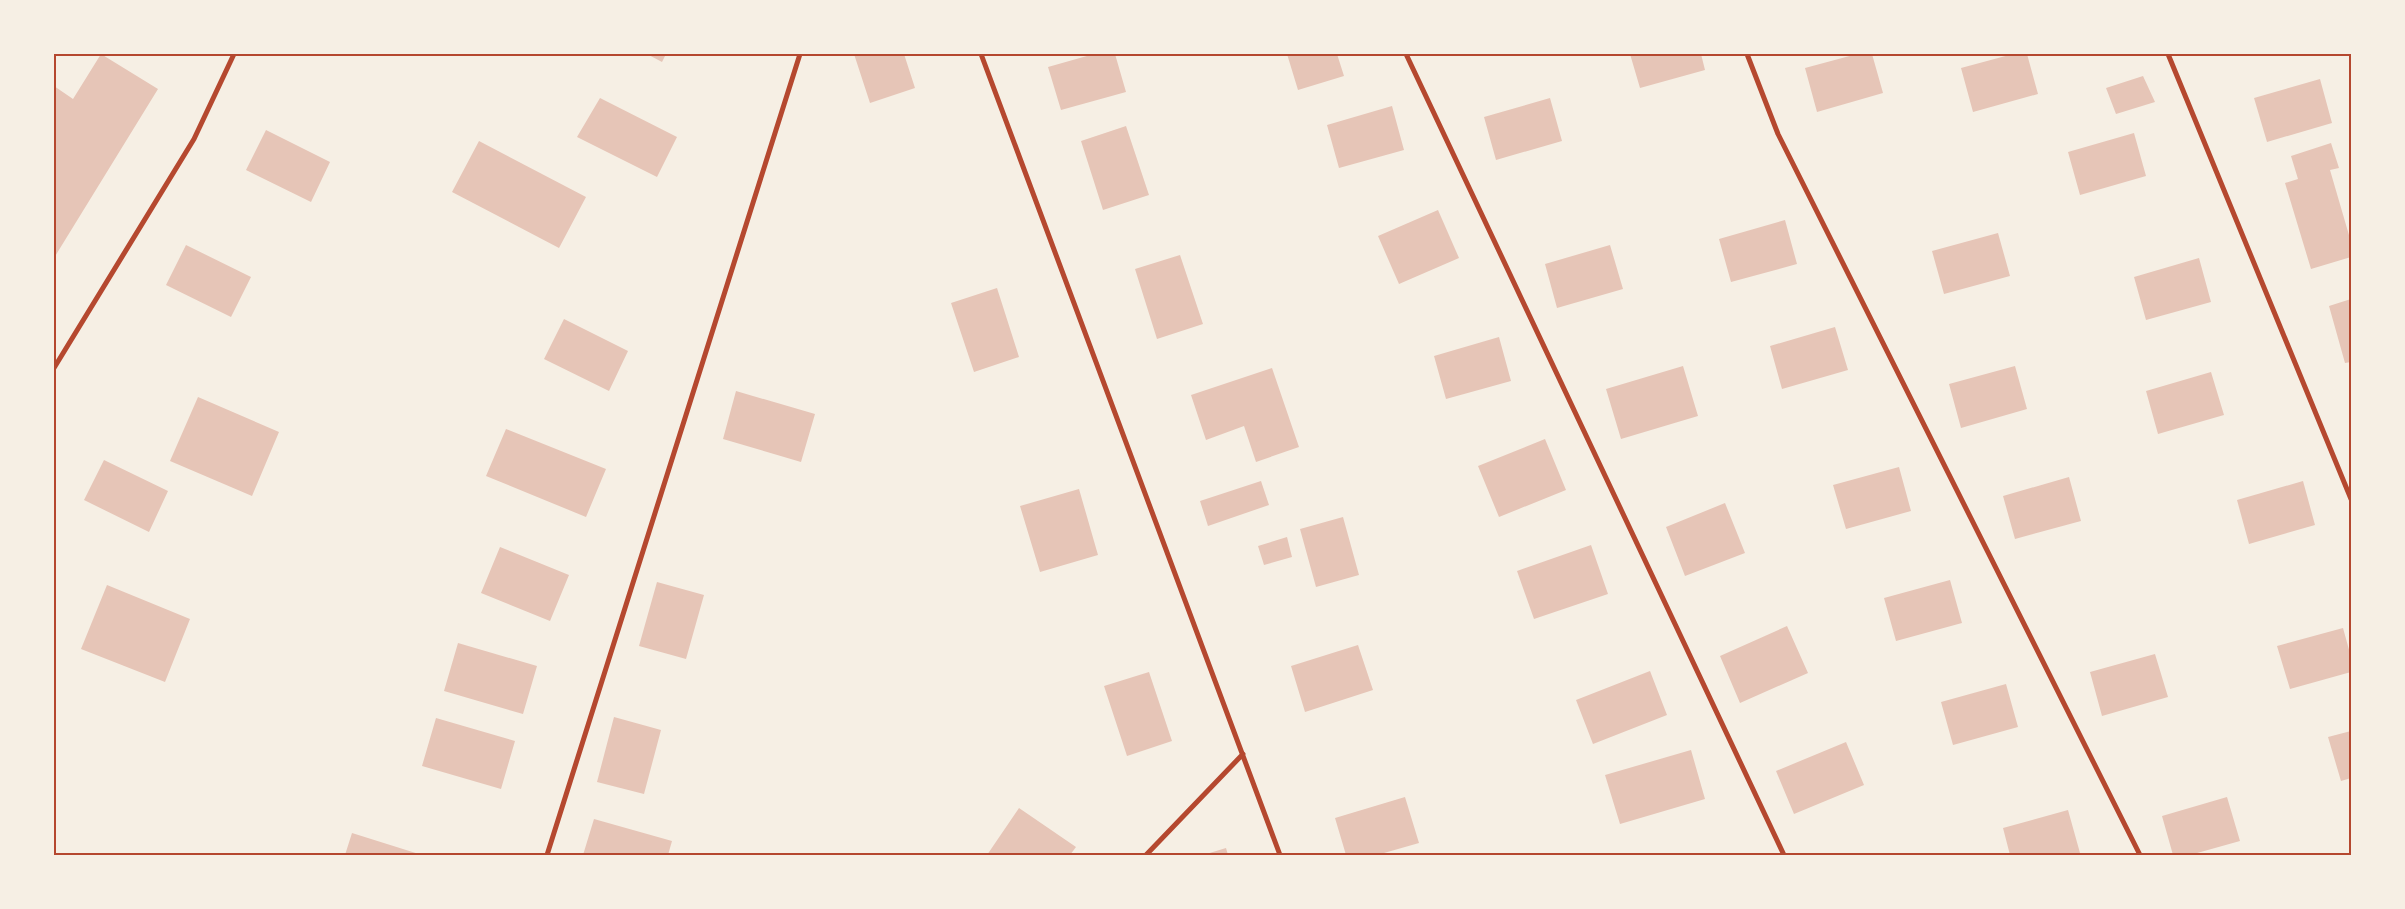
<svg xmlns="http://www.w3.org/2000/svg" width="2405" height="909" font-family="Montserrat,sans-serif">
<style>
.building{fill:#e6c5b7}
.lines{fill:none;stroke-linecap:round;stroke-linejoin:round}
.minor{stroke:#b5482f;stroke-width:5}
.neatline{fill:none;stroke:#b5482f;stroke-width:2}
</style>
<rect width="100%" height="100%" fill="#f6efe4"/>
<path class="building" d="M 101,54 L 158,89 L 54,258 L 54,86 L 73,99 Z
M 647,54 L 666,54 L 662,62 Z
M 854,54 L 904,54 L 915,88 L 870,103 Z
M 1094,54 L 1115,54 L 1126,92 L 1061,110 L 1048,67 Z
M 1287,54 L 1337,54 L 1344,76 L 1298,90 Z
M 1630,54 L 1701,54 L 1705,70 L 1640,88 Z
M 1857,54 L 1872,54 L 1883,93 L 1817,112 L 1805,68 Z
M 2013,54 L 2027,54 L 2038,94 L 1973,112 L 1961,68 Z
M 2143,76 L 2155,102 L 2116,114 L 2106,88 Z
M 2320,79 L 2332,123 L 2267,142 L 2254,98 Z
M 600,98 L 677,137 L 657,177 L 577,137 Z
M 1550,98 L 1562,141 L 1496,160 L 1484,117 Z
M 1392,106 L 1404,150 L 1339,168 L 1327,125 Z
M 1126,126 L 1149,195 L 1103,210 L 1081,141 Z
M 266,130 L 330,162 L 311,202 L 246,170 Z
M 2134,133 L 2146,176 L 2080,195 L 2068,152 Z
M 479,141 L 586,197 L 559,248 L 452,192 Z
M 2331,143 L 2339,168 L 2330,170 L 2351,242 L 2351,257 L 2311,269 L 2285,183 L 2298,179 L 2291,156 Z
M 1438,210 L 1459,258 L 1399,284 L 1378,236 Z
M 1785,220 L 1797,264 L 1731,282 L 1719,239 Z
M 1998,233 L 2010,276 L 1944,294 L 1932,251 Z
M 186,245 L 251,277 L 231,317 L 166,285 Z
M 1610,245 L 1623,289 L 1557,308 L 1545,264 Z
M 1180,255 L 1203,324 L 1157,339 L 1135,269 Z
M 2199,258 L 2211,302 L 2146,320 L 2134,277 Z
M 997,288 L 1019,357 L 974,372 L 951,303 Z
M 2351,299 L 2351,362 L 2345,363 L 2329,306 Z
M 564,319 L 628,351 L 609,391 L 544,359 Z
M 1835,327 L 1848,370 L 1782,389 L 1770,346 Z
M 1499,337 L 1511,381 L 1446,399 L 1434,356 Z
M 1683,366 L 1698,416 L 1621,439 L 1606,389 Z
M 2015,366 L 2027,409 L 1961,428 L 1949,384 Z
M 1272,368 L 1299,447 L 1256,462 L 1244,426 L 1206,440 L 1191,395 Z
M 2211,372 L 2224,415 L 2158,434 L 2146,391 Z
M 736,391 L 815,414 L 801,462 L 723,439 Z
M 198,397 L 279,432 L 252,496 L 170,461 Z
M 506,429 L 606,469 L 586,517 L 486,476 Z
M 1545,439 L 1566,490 L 1499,517 L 1478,466 Z
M 104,460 L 168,491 L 149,532 L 84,500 Z
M 1899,467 L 1911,511 L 1846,529 L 1833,485 Z
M 2069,477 L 2081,521 L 2015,539 L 2003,496 Z
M 1261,481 L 1269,505 L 1208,526 L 1200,501 Z
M 2303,481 L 2315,525 L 2249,544 L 2237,500 Z
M 1079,489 L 1098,555 L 1040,572 L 1020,506 Z
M 1725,503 L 1745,553 L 1685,576 L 1666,527 Z
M 1343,517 L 1359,575 L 1316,587 L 1300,529 Z
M 1287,537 L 1292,557 L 1264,565 L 1258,546 Z
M 1591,545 L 1608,594 L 1534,619 L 1517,571 Z
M 500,547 L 569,575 L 550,621 L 481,593 Z
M 1950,580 L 1962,623 L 1896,641 L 1884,598 Z
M 657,582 L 704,595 L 686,659 L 639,646 Z
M 107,585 L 190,619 L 165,682 L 81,649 Z
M 1787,626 L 1808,673 L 1740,703 L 1720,656 Z
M 2343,628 L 2351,657 L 2351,672 L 2290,689 L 2277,646 Z
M 458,643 L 537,666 L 523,714 L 444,691 Z
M 1358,645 L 1373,690 L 1305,712 L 1291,666 Z
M 2155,654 L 2168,697 L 2102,716 L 2090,672 Z
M 1650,671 L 1667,715 L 1593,744 L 1576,700 Z
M 1149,672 L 1172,741 L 1127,756 L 1104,686 Z
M 2006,684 L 2018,727 L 1953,745 L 1941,702 Z
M 614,717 L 661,730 L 644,794 L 597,782 Z
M 436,718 L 515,741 L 501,789 L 422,766 Z
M 2351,731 L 2351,778 L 2341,781 L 2328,737 Z
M 1846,742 L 1864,785 L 1794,814 L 1776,771 Z
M 1691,750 L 1705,799 L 1620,824 L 1605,775 Z
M 1405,797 L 1419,843 L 1377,855 L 1346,855 L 1335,818 Z
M 2227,797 L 2240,841 L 2190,855 L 2173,855 L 2162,816 Z
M 1019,808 L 1076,847 L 1070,855 L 987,855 Z
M 2068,810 L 2080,853 L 2073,855 L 2010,855 L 2003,828 Z
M 594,819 L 672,841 L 668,855 L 583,855 Z
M 352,833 L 422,855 L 345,855 Z
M 1226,848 L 1228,855 L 1203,855 Z"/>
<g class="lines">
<path class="minor" d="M 981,54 L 1280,855
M 1406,54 L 1784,855
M 1747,54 L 1778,134 L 2140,855
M 2168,54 L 2351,499
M 54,368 L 194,139 L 234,54
M 547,855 L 800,54
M 1146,855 L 1243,754"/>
</g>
<rect width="2405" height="909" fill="none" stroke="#f6efe4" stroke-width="110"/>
<rect x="55" y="55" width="2295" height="799" class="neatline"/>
</svg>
